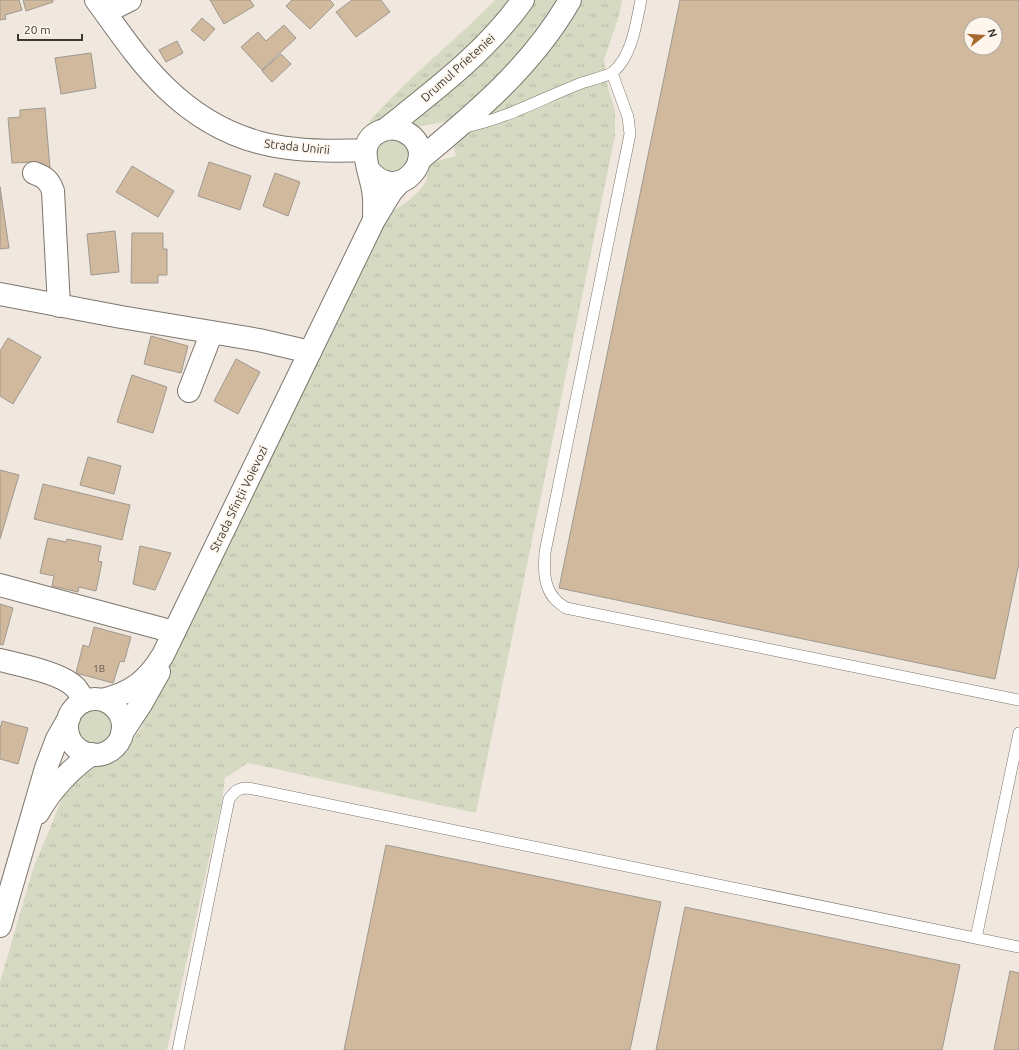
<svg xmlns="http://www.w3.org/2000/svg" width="1019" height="1050" font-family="Ubuntu,sans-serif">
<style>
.grass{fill:url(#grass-tufts)}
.garden{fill:#d7dac2}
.building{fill:#d0b99d;stroke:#9f988f;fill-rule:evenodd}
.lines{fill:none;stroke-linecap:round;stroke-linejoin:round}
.service-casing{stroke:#7d766d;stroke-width:12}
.minor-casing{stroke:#7d766d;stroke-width:24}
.tertiary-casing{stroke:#7d766d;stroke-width:24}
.service{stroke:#fff;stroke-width:11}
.minor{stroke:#fff;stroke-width:22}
.tertiary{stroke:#fff;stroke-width:22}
.labels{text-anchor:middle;stroke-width:3.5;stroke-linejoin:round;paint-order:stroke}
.number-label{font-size:10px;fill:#61594f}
.street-label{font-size:12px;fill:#3c3935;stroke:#fef6ec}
</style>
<defs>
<pattern id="grass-tufts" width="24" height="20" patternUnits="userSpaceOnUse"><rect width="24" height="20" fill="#d7dac2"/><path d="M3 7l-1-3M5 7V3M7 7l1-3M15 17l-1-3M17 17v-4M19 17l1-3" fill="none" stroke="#b9bca7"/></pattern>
</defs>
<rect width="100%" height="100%" fill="#f0e8df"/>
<path class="grass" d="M 495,0 L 622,0 L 619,16 L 604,60 L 608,88 L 615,110 L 615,136 L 476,813 L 248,763 L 225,778 L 222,800 L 167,1050 L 0,1050 L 0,982 L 33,869 L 67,787 L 92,762 L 109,758 L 120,753 L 129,745 L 142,727 L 144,717 L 383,217 C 398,207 417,198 426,181 C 428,176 428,169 429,163 L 456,156 L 448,121 L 413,128 L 368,129 L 366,126 C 404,80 453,43 495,0 Z"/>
<path class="garden" d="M 397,138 C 410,147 411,152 406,167 L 391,174 L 377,165 L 376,147 L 385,139 Z
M78 727a17 17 0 1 1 34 0a17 17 0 1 1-34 0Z"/>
<path class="building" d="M 0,0 L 19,0 L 22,10 L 5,15 L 6,19 L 0,20 Z
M 23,0 L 53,0 L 53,2 L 26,11 Z
M 210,0 L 250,0 L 254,6 L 224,24 Z
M 292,0 L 330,0 L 334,5 L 310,29 L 286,6 Z
M 352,0 L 381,0 L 390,12 L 356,37 L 336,12 Z
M 680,0 L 1019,0 L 1019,563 L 995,679 L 559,588 ZM 971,24 L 995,24 L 995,48 L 971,48 Z
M 202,18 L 215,29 L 204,41 L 191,30 Z
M 284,25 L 296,38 L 262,70 L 241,47 L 258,32 L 266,41 Z
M 177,41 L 183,53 L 166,62 L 159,50 Z
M 91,53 L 96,88 L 61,94 L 55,58 Z
M 281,54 L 291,64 L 272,82 L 262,71 Z
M 45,108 L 50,168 L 34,169 L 33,162 L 12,163 L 8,118 L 20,117 L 20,110 Z
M 209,162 L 251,176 L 240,210 L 198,196 Z
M 132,166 L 174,191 L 158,217 L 116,192 Z
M 275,173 L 300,182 L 288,216 L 263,206 Z
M 0,187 L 9,248 L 0,249 Z
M 115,231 L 119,272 L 91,275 L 87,234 Z
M 132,233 L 163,233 L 163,249 L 167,249 L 167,275 L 158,275 L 158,283 L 131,283 Z
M 151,336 L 188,346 L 181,373 L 144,364 Z
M 8,338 L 41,357 L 13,404 L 0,396 L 0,351 Z
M 236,359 L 260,372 L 238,414 L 214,401 Z
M 132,375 L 167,387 L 153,433 L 117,422 Z
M 88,457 L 121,466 L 114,494 L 80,485 Z
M 0,470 L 19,475 L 0,539 Z
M 43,484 L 130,505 L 122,540 L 34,519 Z
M 48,538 L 66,542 L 67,539 L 101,546 L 98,561 L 102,562 L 96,591 L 79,587 L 78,592 L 52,586 L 54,576 L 40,573 Z
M 140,546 L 171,553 L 155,590 L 133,584 Z
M 0,604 L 13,608 L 3,645 L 0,644 Z
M 94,627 L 131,637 L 124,662 L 120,661 L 113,683 L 76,673 L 83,645 L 89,647 Z
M 2,721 L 28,728 L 18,764 L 0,759 L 0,729 Z
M 386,845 L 661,902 L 630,1050 L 344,1050 Z
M 685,907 L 960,965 L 942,1050 L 656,1050 Z
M 1010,971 L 1019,973 L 1019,1050 L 994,1050 Z"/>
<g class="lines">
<defs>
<path id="service" d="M 612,73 L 628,117 L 630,134 L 545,552 C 544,568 543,585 554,598 C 557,602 562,605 566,608 L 1019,700
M 465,127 C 505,119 541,99 579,84 C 586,81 609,76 613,72 C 632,56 636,24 641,0
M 976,938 L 1019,733
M 178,1050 L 229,799 C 235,791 238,788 248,788 L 1019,947"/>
<path id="minor" d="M 106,12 L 130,0
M 34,173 C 45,177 49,180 53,191 L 59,306
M 0,294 L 121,317 L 259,340 L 310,352
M 189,391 L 212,332
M 0,585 L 174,632
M 0,660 C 20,665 62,673 76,688 C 79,692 82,697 84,701"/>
<path id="tertiary" d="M 96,0 C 118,30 139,62 166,88 C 226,146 286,154 365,150
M 386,129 C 435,90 486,52 523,0
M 419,160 C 476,113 533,65 570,0
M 368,169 C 398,208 442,155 407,133 C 399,128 390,127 381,131 C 354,142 370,170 373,190 C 375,200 374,210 374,220
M67 727a28 28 0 1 1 56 0a28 28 0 1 1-56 0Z
M 102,700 C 132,693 147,681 163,655 L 374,220 L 391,192 L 399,183
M 122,733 L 141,704 L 159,672
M 38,813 C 50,791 71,768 92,754
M 0,926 L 46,768 L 57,739 L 69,718"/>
</defs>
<use href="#service" class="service-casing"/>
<use href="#minor" class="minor-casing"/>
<use href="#tertiary" class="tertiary-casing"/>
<use href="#service" class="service"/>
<use href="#minor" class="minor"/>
<use href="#tertiary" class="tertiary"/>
</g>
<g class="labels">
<g class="number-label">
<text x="99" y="672">1B</text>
</g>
<g class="street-label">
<text transform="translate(458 68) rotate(-42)" y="4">Drumul Prieteniei</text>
<text transform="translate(297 147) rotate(6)" y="4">Strada Unirii</text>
<text transform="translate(239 499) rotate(-64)" y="4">Strada Sfinții Voievozi</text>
</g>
</g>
<g transform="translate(983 36) rotate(73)"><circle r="19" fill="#fef6ec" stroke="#b0aaa3"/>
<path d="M0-3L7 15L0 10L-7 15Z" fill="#a86930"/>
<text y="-6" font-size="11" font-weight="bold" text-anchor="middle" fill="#3c3935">N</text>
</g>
<path d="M18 34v6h64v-6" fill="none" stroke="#3c3935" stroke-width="2"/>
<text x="24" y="34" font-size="12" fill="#3c3935" stroke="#fef6ec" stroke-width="3" paint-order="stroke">20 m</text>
</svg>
